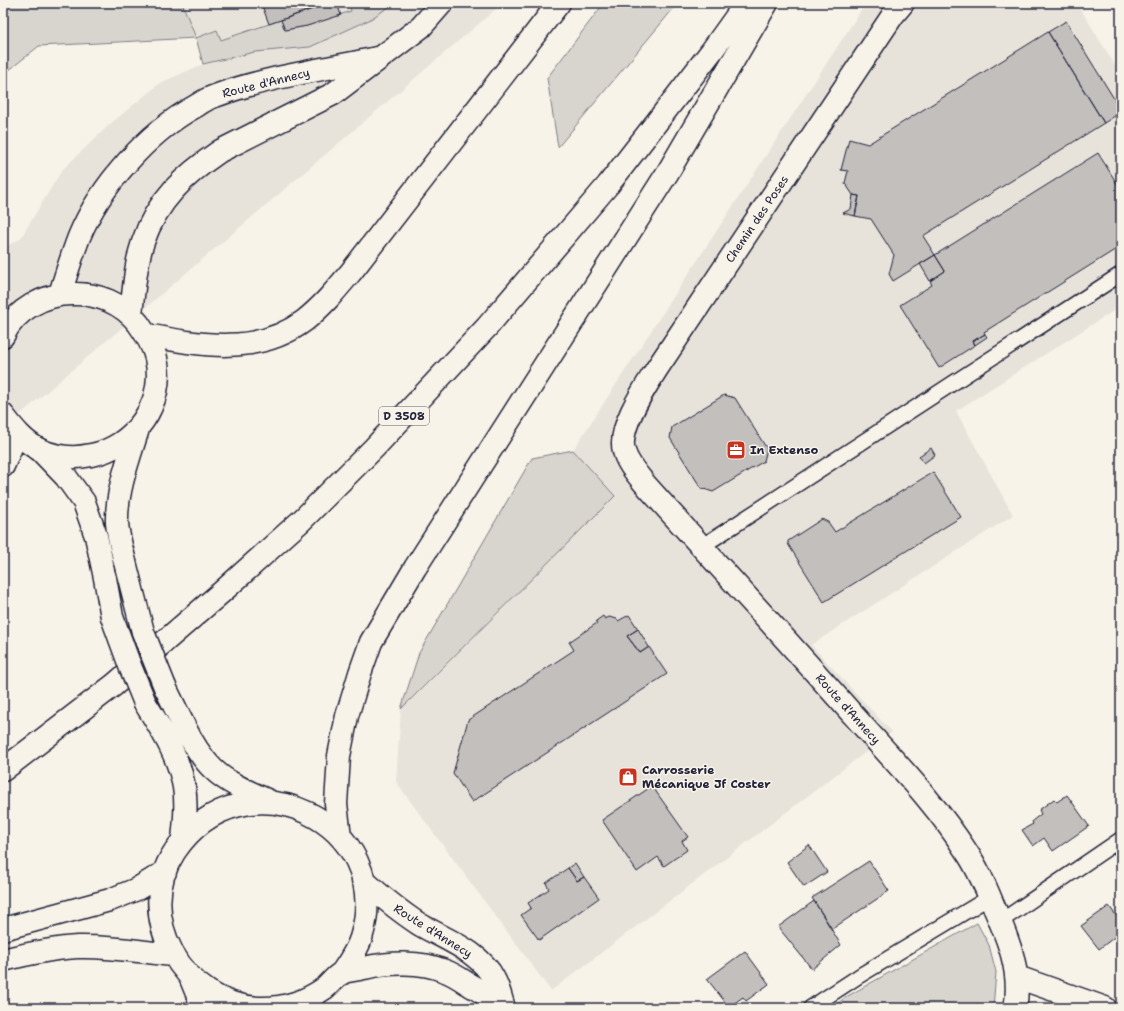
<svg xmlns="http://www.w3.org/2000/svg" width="1124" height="1011" font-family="'Shantell Sans',sans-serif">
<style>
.built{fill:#e7e3db}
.green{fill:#d8d5cf;stroke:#7d7c85}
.building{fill:#c2bfbd;stroke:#22223b}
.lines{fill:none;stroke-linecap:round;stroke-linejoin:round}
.lane-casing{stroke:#22223b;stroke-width:17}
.street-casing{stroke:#22223b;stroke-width:25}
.secondary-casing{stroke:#22223b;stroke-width:25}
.highway-casing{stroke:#22223b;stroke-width:25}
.lane{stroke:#f7f3e8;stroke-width:14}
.street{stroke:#f7f3e8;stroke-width:22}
.secondary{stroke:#f7f3e8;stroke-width:22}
.highway{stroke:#f7f3e8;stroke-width:22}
.secondary-bridge-casing{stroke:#22223b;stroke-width:25;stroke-linecap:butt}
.secondary-bridge{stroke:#f7f3e8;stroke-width:22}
.labels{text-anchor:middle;stroke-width:3;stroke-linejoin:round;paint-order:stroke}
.shield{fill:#f7f3e8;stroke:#62616f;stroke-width:1}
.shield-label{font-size:11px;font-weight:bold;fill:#22223b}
.street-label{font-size:12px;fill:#22223b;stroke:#f7f3e8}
.poi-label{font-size:12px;font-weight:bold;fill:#22223b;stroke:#f7f3e8;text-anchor:start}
</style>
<rect width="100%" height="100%" fill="#f7f3e8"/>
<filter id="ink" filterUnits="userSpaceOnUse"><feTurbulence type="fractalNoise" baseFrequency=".025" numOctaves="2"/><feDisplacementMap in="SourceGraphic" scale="8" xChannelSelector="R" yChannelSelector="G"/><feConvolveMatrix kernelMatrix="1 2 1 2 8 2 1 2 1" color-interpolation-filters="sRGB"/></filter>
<g filter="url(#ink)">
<path class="built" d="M 182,3 L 502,3 L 488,16 L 3,429 L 3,248 L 20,239 L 62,170 L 109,125 L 160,83 L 203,64 L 196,38 Z
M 866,3 L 1077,3 L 1121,75 L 1121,306 L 956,411 L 1013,515 L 811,645 L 892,732 L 551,991 L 396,782 L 401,709 L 420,691 L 614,496 L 573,450 Z"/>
<path class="green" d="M 3,3 L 182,3 L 196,38 L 217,30 L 221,40 L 281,20 L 285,30 L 307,26 L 351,11 L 349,3 L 395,3 L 369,20 L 310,47 L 255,52 L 203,64 L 196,38 L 39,46 L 3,75 Z
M 604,3 L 678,3 L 558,147 L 547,78 Z
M 573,450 L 615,496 L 401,709 L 419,653 L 532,458 Z
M 977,923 L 989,945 L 996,972 L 993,1008 L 831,1008 L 846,997 Z"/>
<path class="building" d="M 261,3 L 330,3 L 269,24 Z
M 330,3 L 337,3 L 341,15 L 307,26 L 285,30 L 281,20 Z
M 1066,21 L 1121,110 L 1121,112 L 1104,123 L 1048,32 Z
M 1048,32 L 1104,123 L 923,236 L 935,255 L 893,281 L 889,274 L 894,255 L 871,219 L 855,216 L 859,196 L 853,195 L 845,183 L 848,171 L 841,170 L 849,139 L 868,144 Z
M 1098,153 L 1121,190 L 1121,246 L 984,332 L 985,334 L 973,341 L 975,345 L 939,368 L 900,305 L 932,285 L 930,281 L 945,271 L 935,255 Z
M 853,195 L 859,196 L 855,216 L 843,213 L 851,209 Z
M 935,255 L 945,271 L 930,281 L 920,264 Z
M 985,334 L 987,337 L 975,345 L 973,341 Z
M 724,395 L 735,398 L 767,449 L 764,461 L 713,492 L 701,488 L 670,438 L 672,427 Z
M 931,448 L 935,455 L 924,463 L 919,456 Z
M 933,472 L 961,517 L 824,602 L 788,544 L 788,541 L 822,519 L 828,522 L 835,532 Z
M 629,615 L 638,629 L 627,636 L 640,653 L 649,647 L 667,674 L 472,802 L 453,773 L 468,720 L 574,650 L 569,642 L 597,623 L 596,621 L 603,616 L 605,619 L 609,617 L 617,619 L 618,621 Z
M 638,629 L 649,647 L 640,653 L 627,636 Z
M 652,786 L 688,837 L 682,841 L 687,850 L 664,866 L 658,857 L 637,872 L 602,820 Z
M 1067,795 L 1089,826 L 1053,851 L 1044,838 L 1033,846 L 1022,830 L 1033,824 L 1032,821 L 1041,814 L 1039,810 L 1054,799 L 1057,802 Z
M 809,845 L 827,872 L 804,887 L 787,862 Z
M 869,861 L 889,891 L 832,929 L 812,898 Z
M 575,863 L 584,877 L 577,881 L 568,868 Z
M 568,868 L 577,881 L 584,877 L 599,898 L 539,940 L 521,915 L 531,908 L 528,903 L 549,889 L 546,883 Z
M 814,901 L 841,945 L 812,969 L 778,927 Z
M 1109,906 L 1121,922 L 1121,943 L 1116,936 L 1099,949 L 1081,926 Z
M 745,951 L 769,984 L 746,1001 L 743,997 L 729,1007 L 707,979 Z"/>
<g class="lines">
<defs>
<path id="lane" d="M 701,547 L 1121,274
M 1001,921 L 1121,839
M 810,1008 L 859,976 L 990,897"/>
<path id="street" d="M 903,3 L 893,15 L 658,367 C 646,386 617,428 624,451 C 627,463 637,474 645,484 C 715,562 786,639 855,717 C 893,760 935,802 966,851 C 978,868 986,888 994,907 C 1008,939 1022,972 1015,1008
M 1017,977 L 1105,1008"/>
<path id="secondary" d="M 60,294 C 66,275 72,255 79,237 C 100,186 148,132 196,106 C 202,102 208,98 215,96 C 266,77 323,70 377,58
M 131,314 C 134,290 135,265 143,242 C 157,200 185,175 220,151 L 333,94 L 421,27 L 442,3
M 3,336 C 15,310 44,294 72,294 C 97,293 122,303 138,323 C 146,334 153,345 156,358 C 166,403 134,447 91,455 C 74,459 56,457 40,450 C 24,442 14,429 3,415
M 41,451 L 66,477 L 84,502 L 96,536 L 105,578
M 125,562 C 122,550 118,536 117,523 C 116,492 129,458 138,429
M 165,687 C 178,712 192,749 213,769 C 227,783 251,793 269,801
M 145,703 C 161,729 179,756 184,787 C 187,804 185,822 183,839
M 363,880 C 381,896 399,911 419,924 C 444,939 480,951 494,979 C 499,988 501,999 504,1008
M 3,929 L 110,900 L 137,889 L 165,872
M 3,960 C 27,954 53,948 78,947 C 110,946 142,952 173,955
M 341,974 C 349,962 357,951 361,938 C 397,822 244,749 175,851 C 132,915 183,1005 259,1008 C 283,1009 305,1002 325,988 C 330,984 334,978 340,974 C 346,970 357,970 364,968 C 389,962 421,961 445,971 C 454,974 462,980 470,985 C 481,991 491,998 499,1008"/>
<path id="highway" d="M 147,335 C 200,345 257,356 304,321 C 322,307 336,290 351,272 L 559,3
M 3,466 L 17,433
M 3,770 L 114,685 L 223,591 L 302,520 L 374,448 L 487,327 L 608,185 L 711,52 L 746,3
M 340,836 L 336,804 L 339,756 L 347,716 L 360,673 L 371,642 L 415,568 L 668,172 L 767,3
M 191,979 L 200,1001 L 201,1008
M 290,1008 L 293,1004"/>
</defs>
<use href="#lane" class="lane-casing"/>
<use href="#street" class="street-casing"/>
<use href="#secondary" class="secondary-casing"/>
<use href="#highway" class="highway-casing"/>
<use href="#lane" class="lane"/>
<use href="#street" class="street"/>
<use href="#secondary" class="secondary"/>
<use href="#highway" class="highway"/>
<defs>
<path id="secondary-bridge" d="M 125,562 L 143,632 L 165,687
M 105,578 L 112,617 L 130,666 L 145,703"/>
</defs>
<use href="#secondary-bridge" class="secondary-bridge-casing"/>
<use href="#secondary-bridge" class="secondary-bridge"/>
</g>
</g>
<defs>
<symbol id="office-square" viewBox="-11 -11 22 22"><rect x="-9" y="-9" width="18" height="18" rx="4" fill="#c8321e" stroke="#f7f3e8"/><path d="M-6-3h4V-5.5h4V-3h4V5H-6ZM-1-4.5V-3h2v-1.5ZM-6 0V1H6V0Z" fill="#fff"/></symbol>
<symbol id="shop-square" viewBox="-11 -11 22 22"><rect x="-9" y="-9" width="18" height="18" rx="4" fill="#c8321e" stroke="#f7f3e8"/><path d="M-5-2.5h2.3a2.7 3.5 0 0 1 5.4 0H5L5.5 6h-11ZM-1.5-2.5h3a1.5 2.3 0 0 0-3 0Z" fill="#fff"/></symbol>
</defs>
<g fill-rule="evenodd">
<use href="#office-square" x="725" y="439" width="22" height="22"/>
<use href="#shop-square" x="617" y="766" width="22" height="22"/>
</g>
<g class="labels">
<rect class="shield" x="379" y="407" width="50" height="18" rx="3"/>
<g class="shield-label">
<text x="404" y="420">D 3508</text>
</g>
<g class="street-label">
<text transform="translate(266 83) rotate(-14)" y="4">Route d'Annecy</text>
<text transform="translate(757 219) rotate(-56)" y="4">Chemin des Poses</text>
<text transform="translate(848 709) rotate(48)" y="4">Route d'Annecy</text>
<text transform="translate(433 931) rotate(32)" y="4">Route d'Annecy</text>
</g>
<g class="poi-label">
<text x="750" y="454">In Extenso</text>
<text x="642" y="774">Carrosserie<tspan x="642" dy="14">Mécanique Jf Coster</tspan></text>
</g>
</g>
<rect width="1124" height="1011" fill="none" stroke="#f7f3e8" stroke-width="16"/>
<rect x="8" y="8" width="1108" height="995" fill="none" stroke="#22223b" stroke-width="1.5" filter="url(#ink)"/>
</svg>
